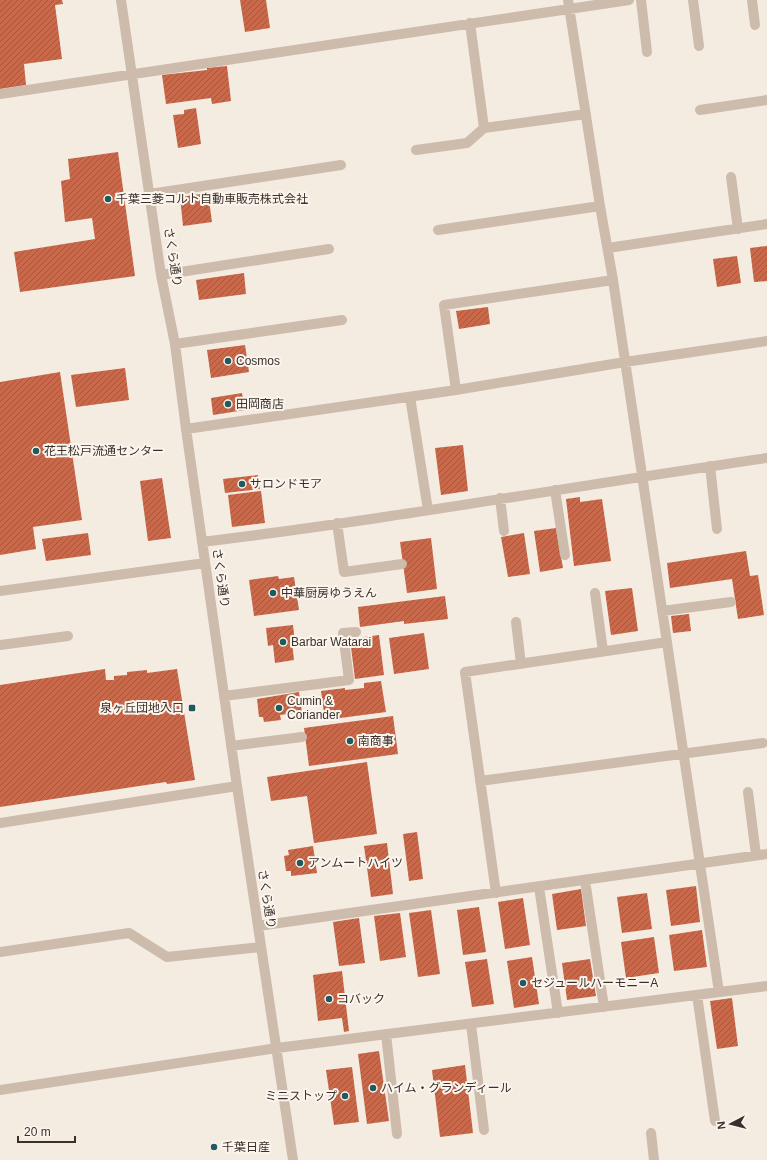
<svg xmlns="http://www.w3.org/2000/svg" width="767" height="1160" font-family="Helvetica,'Noto Sans JP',sans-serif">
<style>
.building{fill:url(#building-hatch)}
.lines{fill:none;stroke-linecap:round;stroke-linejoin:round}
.minor{stroke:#cdbbac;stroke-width:10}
.poi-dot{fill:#1f5a5e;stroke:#fbf5ee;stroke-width:1.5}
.labels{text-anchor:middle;stroke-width:4;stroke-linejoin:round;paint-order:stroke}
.poi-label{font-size:12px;fill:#3b302b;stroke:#fbf5ee;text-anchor:start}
.street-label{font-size:12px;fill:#3b302b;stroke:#fbf5ee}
</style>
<defs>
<pattern id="building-hatch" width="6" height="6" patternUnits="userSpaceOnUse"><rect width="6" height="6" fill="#c8694b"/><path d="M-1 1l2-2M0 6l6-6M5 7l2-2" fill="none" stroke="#a4573f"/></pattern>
</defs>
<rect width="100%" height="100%" fill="#f4ebe1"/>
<path class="building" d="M 0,0 L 62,0 L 63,4 L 55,5 L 62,59 L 24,64 L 26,85 L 0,89 Z
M 240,0 L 266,0 L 270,28 L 245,32 Z
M 227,66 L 231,101 L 212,104 L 211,98 L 166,104 L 162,75 L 207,70 L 207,68 Z
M 196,108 L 201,144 L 178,148 L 173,115 L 184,114 L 184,110 Z
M 118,152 L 135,276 L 20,292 L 14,252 L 95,239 L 92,218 L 65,222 L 61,181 L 70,179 L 68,159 Z
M 208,193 L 212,222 L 183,226 L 180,197 Z
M 767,246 L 767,281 L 754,282 L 750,248 Z
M 737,256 L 741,283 L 717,287 L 713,259 Z
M 244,273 L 246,294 L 199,300 L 196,280 Z
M 488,307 L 490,324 L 459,329 L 456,311 Z
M 245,345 L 249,372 L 211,378 L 207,350 Z
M 125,368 L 129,400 L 76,407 L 71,375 Z
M 60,372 L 82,520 L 33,527 L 36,549 L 0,555 L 0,382 Z
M 242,393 L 245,410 L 213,415 L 211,398 Z
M 463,445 L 468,491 L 441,495 L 435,448 Z
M 258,475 L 260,489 L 225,493 L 223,479 Z
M 162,478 L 171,538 L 148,541 L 140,481 Z
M 261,491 L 265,523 L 232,527 L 228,495 Z
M 580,497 L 580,502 L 602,499 L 611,561 L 574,566 L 566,499 Z
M 556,528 L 563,568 L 540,572 L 534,531 Z
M 88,533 L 91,555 L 46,561 L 42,539 Z
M 524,533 L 530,574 L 508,577 L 501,537 Z
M 431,538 L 437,589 L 407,593 L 400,542 Z
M 746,551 L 750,576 L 758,575 L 764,615 L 738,619 L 732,579 L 670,588 L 667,563 Z
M 278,576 L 279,579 L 294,577 L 299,610 L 254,616 L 249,580 Z
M 632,588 L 638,631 L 611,635 L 605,591 Z
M 445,596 L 448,619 L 404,624 L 404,621 L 360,627 L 358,607 Z
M 689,614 L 691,631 L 673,633 L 671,616 Z
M 293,625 L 295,643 L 292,643 L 294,660 L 275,663 L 273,645 L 268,646 L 266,628 Z
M 424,633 L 429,669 L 394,674 L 389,638 Z
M 379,635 L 384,675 L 355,679 L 350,639 Z
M 105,669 L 106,680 L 114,680 L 114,676 L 127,675 L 127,672 L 147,670 L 147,673 L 177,669 L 195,780 L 167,784 L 166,782 L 0,807 L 0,685 Z
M 381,681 L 386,712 L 325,720 L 321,691 L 345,688 L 345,690 L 364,688 L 364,683 Z
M 299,692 L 302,712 L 280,715 L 281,720 L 264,722 L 263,717 L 259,717 L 257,699 Z
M 393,716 L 398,754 L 309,766 L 304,728 Z
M 367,762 L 377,834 L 314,843 L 307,796 L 271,801 L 267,777 Z
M 417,832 L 423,879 L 409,881 L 403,834 Z
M 387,843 L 393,894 L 371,897 L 364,846 Z
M 313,846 L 317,873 L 291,876 L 291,871 L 286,871 L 284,856 L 289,855 L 288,850 Z
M 696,886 L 700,922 L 671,926 L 666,890 Z
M 581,889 L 586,926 L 557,930 L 552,894 Z
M 647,893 L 652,929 L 622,933 L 617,897 Z
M 523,898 L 530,945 L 505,949 L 498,902 Z
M 479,907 L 486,952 L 463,955 L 457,910 Z
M 431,910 L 440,974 L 418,977 L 409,913 Z
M 400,913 L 406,957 L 380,961 L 374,916 Z
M 359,918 L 365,963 L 339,966 L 333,922 Z
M 702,930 L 707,967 L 674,971 L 669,935 Z
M 654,937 L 659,973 L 626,978 L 621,942 Z
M 532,957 L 539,1004 L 514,1008 L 507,961 Z
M 487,959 L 494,1004 L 472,1007 L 465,962 Z
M 590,959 L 596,996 L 567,1000 L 562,963 Z
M 342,971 L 349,1031 L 344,1032 L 342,1018 L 318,1021 L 313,975 Z
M 732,998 L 738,1046 L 717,1049 L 710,1001 Z
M 379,1051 L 389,1121 L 367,1124 L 358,1054 Z
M 465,1065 L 473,1133 L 440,1137 L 432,1070 Z
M 352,1067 L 359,1122 L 334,1125 L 326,1070 Z"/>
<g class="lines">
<path class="minor" d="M 121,0 L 161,275 L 175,344 L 186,429 L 237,786 L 293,1160
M 568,0 L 600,206 L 613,280 L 719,992
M 641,0 L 647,52
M 693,0 L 699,46
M 752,0 L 755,25
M 470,23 L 484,128 L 586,114
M 0,94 L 629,0
M 700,110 L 767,100
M 416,150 L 467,143 L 484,128
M 731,177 L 738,229
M 150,194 L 341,165
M 438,230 L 600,206
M 608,248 L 767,224
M 161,275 L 329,249
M 175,344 L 342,320
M 456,390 L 444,305 L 613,280
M 410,397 L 428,510
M 186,429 L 456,390 L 625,362 L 767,341
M 710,466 L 717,529
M 555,490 L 565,555
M 500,498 L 504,531
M 337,523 L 344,572 L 402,564
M 202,542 C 391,519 579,485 767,458
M 0,591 L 205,563
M 595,593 L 603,651
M 662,611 L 731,602
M 516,622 L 521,664
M 0,645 L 68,636
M 224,696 L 349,680 L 343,633 L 356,632
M 231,746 L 302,737
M 480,781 L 763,743
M 748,792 L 756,855
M 0,823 L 237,786
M 585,880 L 604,1007
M 539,887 L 558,1013
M 496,893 L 465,672 L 667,642
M 258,926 L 767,854
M 0,952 L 129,933 L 167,957 L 261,947
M 697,995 L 715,1121
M 471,1024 L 484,1130
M 386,1034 L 397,1134
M 0,1090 L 277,1048 L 767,986
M 651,1133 L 654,1160"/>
</g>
<g class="poi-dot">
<circle cx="108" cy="199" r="4"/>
<circle cx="228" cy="361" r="4"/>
<circle cx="228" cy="404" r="4"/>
<circle cx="36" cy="451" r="4"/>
<circle cx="242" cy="484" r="4"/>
<circle cx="273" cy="593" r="4"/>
<circle cx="283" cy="642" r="4"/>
<rect x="188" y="704" width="8" height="8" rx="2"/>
<circle cx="279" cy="708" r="4"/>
<circle cx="350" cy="741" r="4"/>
<circle cx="300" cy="863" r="4"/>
<circle cx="523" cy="983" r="4"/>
<circle cx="329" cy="999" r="4"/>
<circle cx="373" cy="1088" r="4"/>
<circle cx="345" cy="1096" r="4"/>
<circle cx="214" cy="1147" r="4"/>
</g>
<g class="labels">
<g class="poi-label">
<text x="116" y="203">千葉三菱コルト自動車販売株式会社</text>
<text x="236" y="365">Cosmos</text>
<text x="236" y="408">田岡商店</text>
<text x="44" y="455">花王松戸流通センター</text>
<text x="250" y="488">サロンドモア</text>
<text x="281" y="597">中華厨房ゆうえん</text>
<text x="291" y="646">Barbar Watarai</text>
<text x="287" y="705">Cumin &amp;<tspan x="287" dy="14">Coriander</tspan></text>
<text x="184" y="712" text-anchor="end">泉ヶ丘団地入口</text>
<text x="358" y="745">南商事</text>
<text x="308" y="867">アンムートハイツ</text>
<text x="531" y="987">セジュールハーモニーA</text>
<text x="337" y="1003">コバック</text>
<text x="381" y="1092">ハイム・グランディール</text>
<text x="337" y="1100" text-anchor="end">ミニストップ</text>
<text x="222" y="1151">千葉日産</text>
</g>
<g class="street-label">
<text transform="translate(173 257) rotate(81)" y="4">さくら通り</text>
<text transform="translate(221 578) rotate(82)" y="4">さくら通り</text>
<text transform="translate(267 899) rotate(81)" y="4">さくら通り</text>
</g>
</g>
<g transform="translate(731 1124) rotate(263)" stroke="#fbf5ee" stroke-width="3" paint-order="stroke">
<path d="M0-3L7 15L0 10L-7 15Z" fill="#3b302b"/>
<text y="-6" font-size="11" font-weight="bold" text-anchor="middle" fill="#3b302b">N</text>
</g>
<path d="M18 1136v6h57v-6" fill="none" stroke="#3b302b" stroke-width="2"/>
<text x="24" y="1136" font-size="12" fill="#3b302b" stroke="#fbf5ee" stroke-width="3" paint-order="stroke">20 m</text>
</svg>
